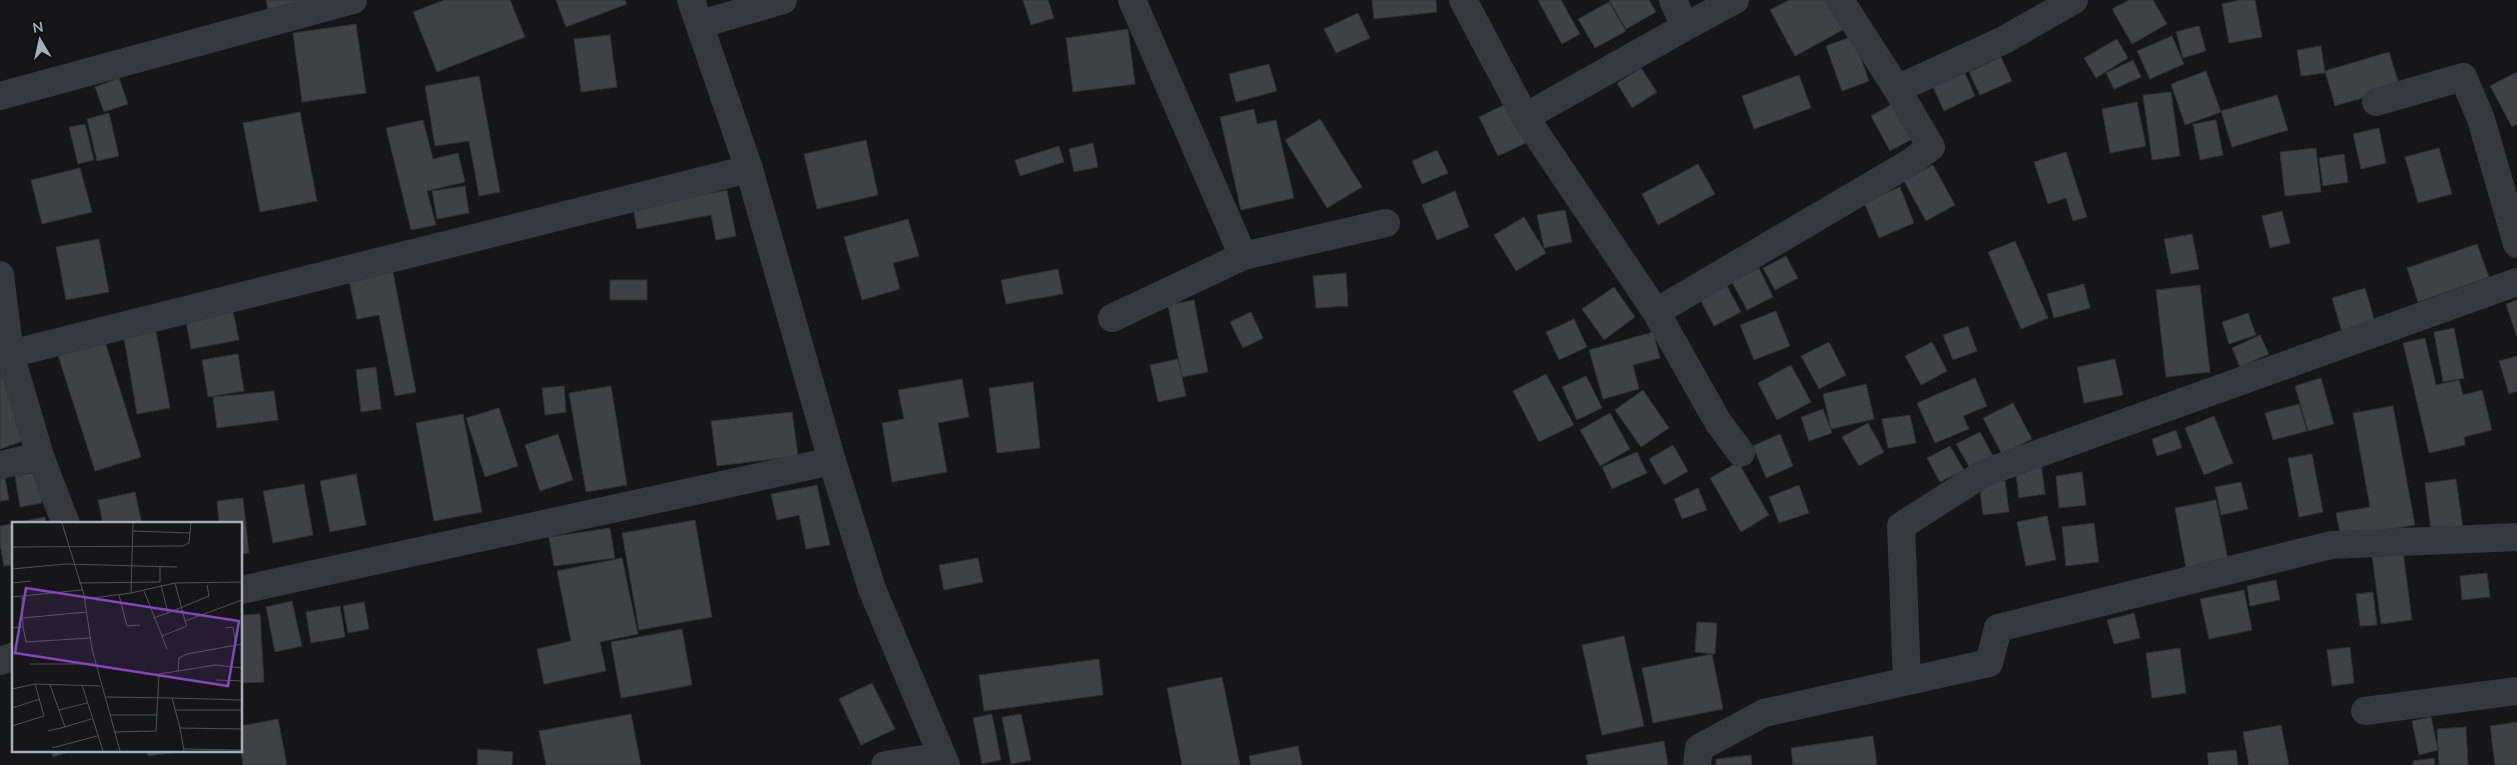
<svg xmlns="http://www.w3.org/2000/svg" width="2517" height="765" font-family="Mulish,sans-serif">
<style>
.building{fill:#404145;stroke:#303034}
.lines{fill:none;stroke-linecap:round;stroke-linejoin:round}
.minor{stroke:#37383d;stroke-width:28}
.tertiary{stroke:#37383d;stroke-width:28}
.inset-road{fill:none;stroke:#505258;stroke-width:1}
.view{fill:#8446be;fill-opacity:0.15;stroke:#8446be;stroke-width:2.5}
.inset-edge{fill:none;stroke:#a8adb8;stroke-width:2.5}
</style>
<rect width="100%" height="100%" fill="#161618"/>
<path class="building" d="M 266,0 L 322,0 L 268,10 Z
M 444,0 L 510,0 L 525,37 L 437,72 L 413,12 Z
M 556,0 L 625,0 L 627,4 L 566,27 Z
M 1023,0 L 1048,0 L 1054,18 L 1031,25 Z
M 1372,0 L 1436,0 L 1437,12 L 1374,19 Z
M 1538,0 L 1561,0 L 1580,34 L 1562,44 Z
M 1609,0 L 1649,0 L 1656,12 L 1626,29 Z
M 1789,0 L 1833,0 L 1848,27 L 1795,56 L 1770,10 Z
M 2129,0 L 2153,0 L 2167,24 L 2132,44 L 2112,9 Z
M 2240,0 L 2255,0 L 2262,37 L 2229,43 L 2222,4 Z
M 1609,2 L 1626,31 L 1595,48 L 1578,19 Z
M 1358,13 L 1370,38 L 1336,53 L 1324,29 Z
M 356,24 L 366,93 L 302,102 L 293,33 Z
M 2199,26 L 2206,51 L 2183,58 L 2176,32 Z
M 1128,29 L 1135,84 L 1073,92 L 1066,38 Z
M 610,35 L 617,87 L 581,92 L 574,39 Z
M 1853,36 L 1869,81 L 1842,91 L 1826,46 Z
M 2172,36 L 2184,64 L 2150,79 L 2137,51 Z
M 2117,39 L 2128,58 L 2096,78 L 2084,58 Z
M 2321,46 L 2325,73 L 2301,76 L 2297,50 Z
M 2389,52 L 2400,87 L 2335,106 L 2325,71 Z
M 2001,57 L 2012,81 L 1980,95 L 1969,72 Z
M 2133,60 L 2141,77 L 2114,89 L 2106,73 Z
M 1269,64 L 1277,91 L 1236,102 L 1229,74 Z
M 1641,68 L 1657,92 L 1632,108 L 1617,83 Z
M 2206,71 L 2221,112 L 2185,125 L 2171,84 Z
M 2517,72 L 2517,124 L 2512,127 L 2490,86 Z
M 1965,73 L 1975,96 L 1944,111 L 1933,87 Z
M 1799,75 L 1811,108 L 1754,129 L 1742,96 Z
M 479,76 L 500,192 L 479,196 L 469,141 L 435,146 L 425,86 Z
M 119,78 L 128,104 L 104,112 L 95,87 Z
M 2171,92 L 2180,156 L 2152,160 L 2143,95 Z
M 2277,95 L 2288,130 L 2232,147 L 2221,111 Z
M 1510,102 L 1528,142 L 1498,156 L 1479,117 Z
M 1896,102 L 1916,137 L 1890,151 L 1871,116 Z
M 2137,102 L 2146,146 L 2110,153 L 2102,109 Z
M 1254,109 L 1257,124 L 1276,120 L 1294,198 L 1241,210 L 1220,117 Z
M 300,112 L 317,201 L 260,212 L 243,123 Z
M 109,113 L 119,156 L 97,161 L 87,119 Z
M 1320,119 L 1362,187 L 1327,208 L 1285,140 Z
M 423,120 L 433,159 L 458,153 L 465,182 L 427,191 L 436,225 L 411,230 L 386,128 Z
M 2216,120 L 2223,155 L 2200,160 L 2193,124 Z
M 85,124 L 94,160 L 78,164 L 69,127 Z
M 2379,128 L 2386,163 L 2361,169 L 2353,134 Z
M 866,140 L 878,195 L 817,209 L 804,154 Z
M 1093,143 L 1098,167 L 1074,172 L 1069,149 Z
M 1059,146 L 1064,162 L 1020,176 L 1015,160 Z
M 2316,148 L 2321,192 L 2285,196 L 2280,152 Z
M 2439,148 L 2452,194 L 2418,203 L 2405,157 Z
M 1437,150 L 1448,173 L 1422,184 L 1412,161 Z
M 2066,152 L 2087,217 L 2073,221 L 2066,198 L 2048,204 L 2034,162 Z
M 2344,154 L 2348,182 L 2323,186 L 2319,158 Z
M 1698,164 L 1715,194 L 1658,225 L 1642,194 Z
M 1933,165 L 1955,205 L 1926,221 L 1904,181 Z
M 80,168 L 92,212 L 42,224 L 31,180 Z
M 465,186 L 469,213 L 437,219 L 432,191 Z
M 1900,187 L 1914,223 L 1879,238 L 1864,202 Z
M 727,190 L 736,236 L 716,240 L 711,215 L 637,229 L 633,208 Z
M 1455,191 L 1469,227 L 1437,240 L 1422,205 Z
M 1565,210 L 1572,242 L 1544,248 L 1537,215 Z
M 2282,211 L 2290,243 L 2270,248 L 2262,216 Z
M 1524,217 L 1546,253 L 1516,271 L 1494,235 Z
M 908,219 L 919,256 L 893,263 L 900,289 L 862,300 L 844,237 Z
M 2192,234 L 2199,269 L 2171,274 L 2164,239 Z
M 99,239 L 109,292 L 66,300 L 56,247 Z
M 2015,241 L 2048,318 L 2021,329 L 1988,252 Z
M 2477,244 L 2489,277 L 2418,302 L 2407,268 Z
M 1786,256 L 1798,278 L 1775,290 L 1763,268 Z
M 1759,268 L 1773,297 L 1747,310 L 1732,282 Z
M 1058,269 L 1063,294 L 1006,304 L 1001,280 Z
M 393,272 L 416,392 L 395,396 L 379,315 L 357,319 L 349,280 Z
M 1346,273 L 1348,306 L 1316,308 L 1313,276 Z
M 610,280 L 647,280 L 647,300 L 610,300 Z
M 1726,284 L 1741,312 L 1714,326 L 1699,297 Z
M 2084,284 L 2090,308 L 2054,318 L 2047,294 Z
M 2200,285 L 2210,372 L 2166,377 L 2156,290 Z
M 1614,287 L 1635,317 L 1604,340 L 1582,309 Z
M 2365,288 L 2375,322 L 2342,332 L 2332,298 Z
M 1194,300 L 1208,372 L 1182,377 L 1168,305 Z
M 2517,300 L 2517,337 L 2506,304 Z
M 232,306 L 239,340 L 191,349 L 185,315 Z
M 1776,311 L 1790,346 L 1754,360 L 1740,325 Z
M 1251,312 L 1263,338 L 1243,348 L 1230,322 Z
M 2248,313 L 2256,335 L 2229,344 L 2222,322 Z
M 1574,319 L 1587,347 L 1559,360 L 1546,332 Z
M 155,326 L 170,408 L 137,414 L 123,332 Z
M 1968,326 L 1977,351 L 1953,360 L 1943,335 Z
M 2454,328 L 2464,378 L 2443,382 L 2434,332 Z
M 102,332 L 141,457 L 95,471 L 55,346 Z
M 1653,332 L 1660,358 L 1633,365 L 1639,389 L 1603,399 L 1589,350 Z
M 2260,335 L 2269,354 L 2240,367 L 2232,348 Z
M 2425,338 L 2436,385 L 2459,380 L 2463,395 L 2482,390 L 2492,430 L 2464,437 L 2465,445 L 2429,453 L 2403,343 Z
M 1829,342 L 1846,375 L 1819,389 L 1801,356 Z
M 1932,342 L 1947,371 L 1921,385 L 1905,356 Z
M 238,354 L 244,391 L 208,397 L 202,360 Z
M 2517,356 L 2517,391 L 2509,394 L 2499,361 Z
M 1178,359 L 1186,396 L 1158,402 L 1150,365 Z
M 2115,359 L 2123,395 L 2084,403 L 2077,367 Z
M 1791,365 L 1811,402 L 1777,420 L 1758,383 Z
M 376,367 L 381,409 L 361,412 L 356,370 Z
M 0,371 L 26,440 L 0,449 Z
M 1546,374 L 1574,425 L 1539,442 L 1513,391 Z
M 1586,376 L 1602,408 L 1577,420 L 1562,387 Z
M 1975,378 L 1987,406 L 1963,416 L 1969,429 L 1935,443 L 1917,403 Z
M 2321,378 L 2334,424 L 2308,431 L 2295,386 Z
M 962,379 L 969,417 L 938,423 L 947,472 L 892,482 L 882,423 L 904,419 L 898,390 Z
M 1033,382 L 1040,448 L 997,453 L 989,388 Z
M 1866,384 L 1874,419 L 1831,429 L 1823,394 Z
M 564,386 L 566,412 L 545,415 L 542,388 Z
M 611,386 L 627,485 L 586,492 L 569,393 Z
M 1643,390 L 1669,428 L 1641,447 L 1615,410 Z
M 274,391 L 278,420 L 217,428 L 213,397 Z
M 2013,403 L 2032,439 L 2002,454 L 1983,418 Z
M 2299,404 L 2307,431 L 2273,440 L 2265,413 Z
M 2393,406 L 2415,525 L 2341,538 L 2336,513 L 2370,507 L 2353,413 Z
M 499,408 L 518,466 L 485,477 L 466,418 Z
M 1823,409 L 1832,433 L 1809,441 L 1801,417 Z
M 792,412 L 798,456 L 717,466 L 711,421 Z
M 1610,413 L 1630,449 L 1600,466 L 1580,430 Z
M 463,414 L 482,512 L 434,521 L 416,423 Z
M 1910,415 L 1916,443 L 1888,448 L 1882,419 Z
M 2214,416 L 2233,463 L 2204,475 L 2185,428 Z
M 1868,423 L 1884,452 L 1859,466 L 1842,437 Z
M 2176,430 L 2182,448 L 2157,456 L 2152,439 Z
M 1980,432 L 1993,456 L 1970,468 L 1956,444 Z
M 558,434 L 573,480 L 540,491 L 525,445 Z
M 1780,434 L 1793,466 L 1766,478 L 1753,446 Z
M 1673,445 L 1688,471 L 1664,485 L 1649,459 Z
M 1950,446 L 1964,470 L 1940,482 L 1927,458 Z
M 1637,452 L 1647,473 L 1612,489 L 1602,467 Z
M 2312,454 L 2323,512 L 2299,517 L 2288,458 Z
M 1738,462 L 1769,515 L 1741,532 L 1710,478 Z
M 2041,462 L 2045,494 L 2019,498 L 2015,465 Z
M 37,472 L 42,503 L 20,507 L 15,476 Z
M 2082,472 L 2086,505 L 2059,508 L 2056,476 Z
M 356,474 L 366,525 L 330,532 L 320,481 Z
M 5,478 L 9,500 L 0,501 L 0,479 Z
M 2456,479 L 2463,528 L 2431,531 L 2425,483 Z
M 2005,480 L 2009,512 L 1983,515 L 1979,483 Z
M 2241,482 L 2248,509 L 2221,515 L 2215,487 Z
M 304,484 L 313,535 L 273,543 L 263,491 Z
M 817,485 L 830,545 L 806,549 L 799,515 L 777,520 L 771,494 Z
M 1799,485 L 1809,513 L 1779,523 L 1769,497 Z
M 1698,488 L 1707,510 L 1682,519 L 1674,499 Z
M 135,492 L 142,524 L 103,524 L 98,500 Z
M 243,498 L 249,553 L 241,554 L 241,524 L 219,524 L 217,501 Z
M 2216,500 L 2229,565 L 2187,574 L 2175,508 Z
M 2047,516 L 2056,560 L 2026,566 L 2017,522 Z
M 45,517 L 46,524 L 14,524 L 14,565 L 4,566 L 0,544 L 0,526 Z
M 695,520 L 712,617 L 639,630 L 622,533 Z
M 2094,523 L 2099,562 L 2066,566 L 2062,527 Z
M 610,528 L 615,558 L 554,566 L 549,537 Z
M 2403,551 L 2412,620 L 2381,624 L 2372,555 Z
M 622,558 L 638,634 L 600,642 L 606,671 L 544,684 L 537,649 L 571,641 L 557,571 Z
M 978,558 L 983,582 L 944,590 L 939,565 Z
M 2487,573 L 2490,597 L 2462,600 L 2460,576 Z
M 2276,580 L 2280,600 L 2250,606 L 2247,586 Z
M 2244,590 L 2252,630 L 2209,639 L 2200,599 Z
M 2373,592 L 2377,625 L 2360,626 L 2356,594 Z
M 292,601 L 302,646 L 275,652 L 266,607 Z
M 364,602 L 369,629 L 348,633 L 343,606 Z
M 340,606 L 345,637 L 311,643 L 306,612 Z
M 2134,613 L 2140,638 L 2114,644 L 2107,620 Z
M 260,614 L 264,682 L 241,683 L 241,615 Z
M 1697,622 L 1717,623 L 1715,654 L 1695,652 Z
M 682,629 L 692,685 L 621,698 L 611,642 Z
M 1624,636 L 1644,726 L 1602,735 L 1582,645 Z
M 2350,647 L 2354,683 L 2332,686 L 2327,650 Z
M 2180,648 L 2186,693 L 2152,698 L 2146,653 Z
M 1712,654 L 1723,709 L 1653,723 L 1642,668 Z
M 1099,659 L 1103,695 L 984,711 L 979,675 Z
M 1222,677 L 1240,765 L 1182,765 L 1167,688 Z
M 872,683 L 895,729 L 861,745 L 839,699 Z
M 631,714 L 641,765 L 546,765 L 539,731 Z
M 992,714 L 1001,760 L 982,764 L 973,718 Z
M 1021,714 L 1031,760 L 1011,764 L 1002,717 Z
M 2431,717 L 2438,750 L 2419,755 L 2412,721 Z
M 278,719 L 287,765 L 243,765 L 241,751 L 241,726 Z
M 2517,722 L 2517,765 L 2495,765 L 2490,726 Z
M 2281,725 L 2289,765 L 2249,765 L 2243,732 Z
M 2466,727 L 2468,765 L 2439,765 L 2437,729 Z
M 1873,736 L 1877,765 L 1793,765 L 1791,748 Z
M 1664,741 L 1668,765 L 1588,765 L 1586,755 Z
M 1298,746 L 1302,765 L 1251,765 L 1249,756 Z
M 478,749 L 513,752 L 512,765 L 477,765 Z
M 2236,750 L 2238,765 L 2209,765 L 2207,753 Z
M 51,751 L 72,751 L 53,757 Z
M 147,751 L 188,751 L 148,756 Z
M 1751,755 L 1752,765 L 1716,765 L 1716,759 Z
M 2434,758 L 2435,765 L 2413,765 L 2413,761 Z"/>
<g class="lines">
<path class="minor" d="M 1132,0 L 1243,256 L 1386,223
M 1463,0 L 1525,117 L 1656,312
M 1673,0 L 1685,27 L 1735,0
M 1840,0 L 1897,89 L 2004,40 L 2074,0
M 701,24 L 783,0
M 0,96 L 353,0
M 2376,102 L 2463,77 L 2481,119 L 2517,244
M 1525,117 L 1685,27
M 0,275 L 10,354 L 40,456 L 0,465
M 1112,318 L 1243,256
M 10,354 L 749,169
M 1741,453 L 1718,422 L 1656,312 L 1911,162 L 1931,147 L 1897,89
M 40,456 L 66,524
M 241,590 L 832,461
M 0,661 L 14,656
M 1907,681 L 1901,526 L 1984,473 L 2517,282
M 2365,711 L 2517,691
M 885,765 L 942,756
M 1697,765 L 1699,748 L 1764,713 L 1989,663 L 1998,628 L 2331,545 L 2517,537"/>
<path class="tertiary" d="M 691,0 L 749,169 L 832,461 L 872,589 L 946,765"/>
</g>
<g transform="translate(12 522)">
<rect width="230" height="230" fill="#161618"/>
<path class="inset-road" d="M 50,1 L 72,73 L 80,127 L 108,229M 121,1 L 119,71 L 163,61 L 230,60M 121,9 L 178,11M 0,25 L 171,24 L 177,21 L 179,1M 0,47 L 53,42 L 165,45M 0,61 L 19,59M 67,61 L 148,60 L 148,45M 163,61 L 173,99 L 230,78M 149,63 L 156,91 L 197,74 L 195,63M 132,69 L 150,114M 107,73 L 115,104 L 128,103M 0,75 L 70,68M 73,77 L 119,71M 10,96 L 75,90M 141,96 L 156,91M 11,105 L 14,120 L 78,116M 0,106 L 11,105 L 10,74M 213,106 L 221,105 L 224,123M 155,127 L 150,114 L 175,104 L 173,99M 18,142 L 83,142M 166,149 L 167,136 L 175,132 L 230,122M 204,158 L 230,159M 38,163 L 53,205 L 79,197M 70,163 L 91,229M 0,167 L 23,162 L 89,164M 93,175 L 160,176 L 168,206 L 230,207M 160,176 L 230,178M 0,186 L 28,177M 47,188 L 75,181M 163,188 L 230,188M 98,193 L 146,193M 0,204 L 32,194 L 23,162M 168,206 L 172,229M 36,209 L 53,205M 102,210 L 144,209 L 147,152 L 204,143 L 230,146M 40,226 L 85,214M 172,227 L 230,228"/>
<path class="view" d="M 14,66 L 227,99 L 216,164 L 3,131 Z"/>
<rect width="230" height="230" class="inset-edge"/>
</g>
<g transform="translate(40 40) rotate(351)" stroke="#111113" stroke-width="4" paint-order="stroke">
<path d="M0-4L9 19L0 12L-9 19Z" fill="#a8adb8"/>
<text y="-8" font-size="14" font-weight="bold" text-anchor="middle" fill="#a8adb8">N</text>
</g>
</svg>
